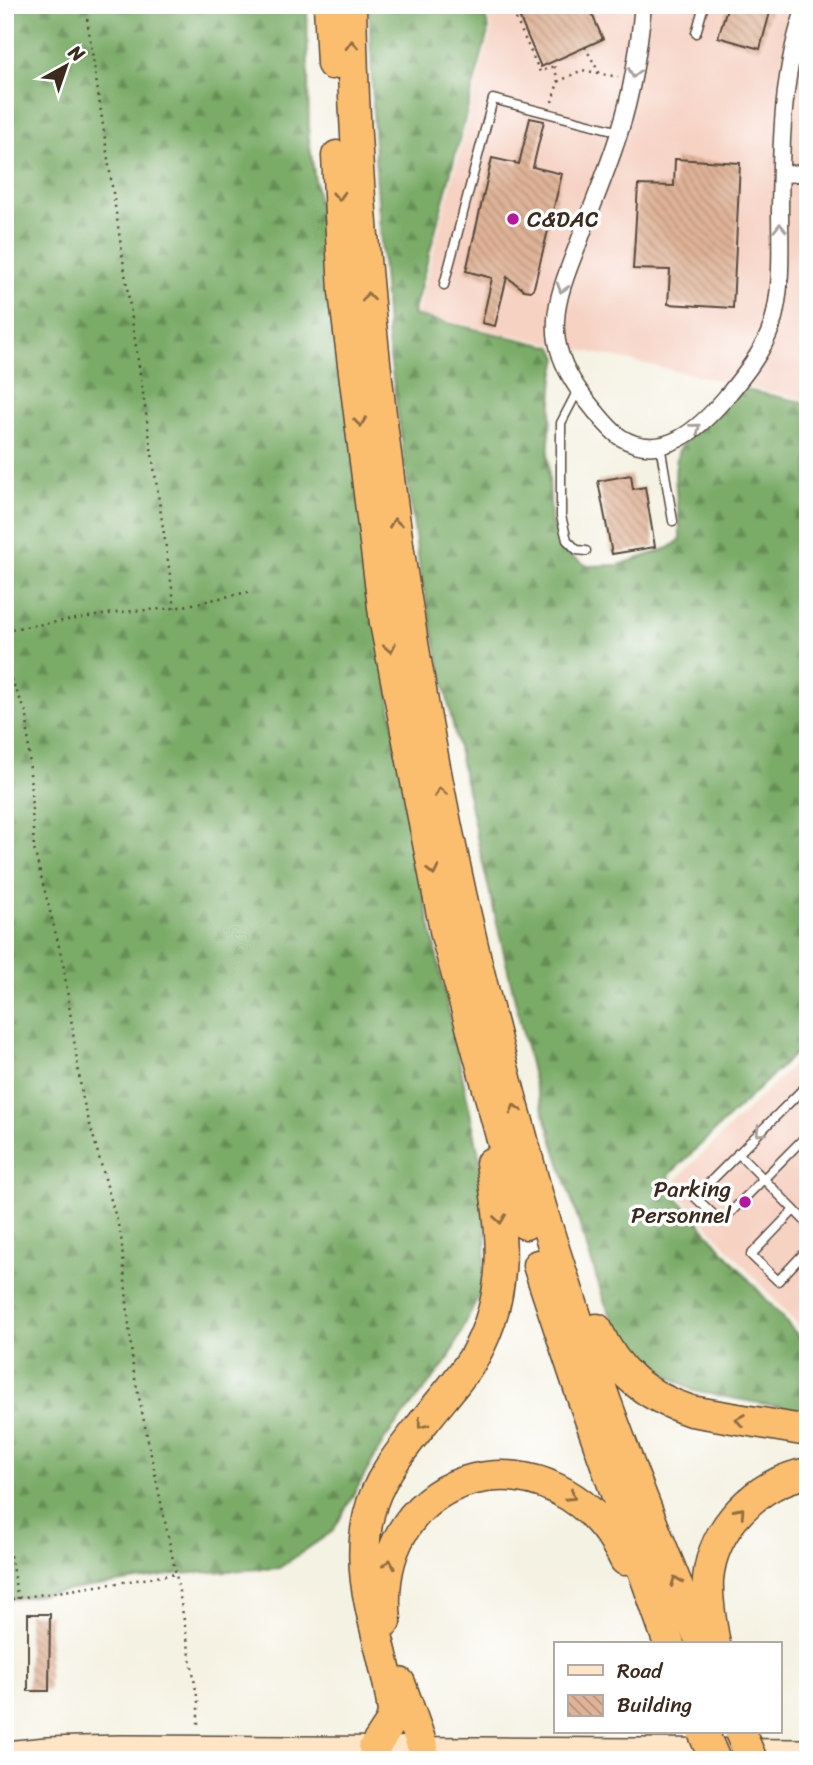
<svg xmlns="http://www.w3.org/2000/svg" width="813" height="1765" font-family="Sriracha,sans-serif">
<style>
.built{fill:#f6d2c3}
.forest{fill:url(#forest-firs);stroke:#5a6b43;stroke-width:2}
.building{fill:url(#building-back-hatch)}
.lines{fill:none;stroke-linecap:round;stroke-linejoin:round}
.service-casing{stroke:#57483b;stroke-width:11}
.minor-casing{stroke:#57483b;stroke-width:19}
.secondary-casing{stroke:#57483b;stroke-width:26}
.motorway-casing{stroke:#57483b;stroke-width:33}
.path{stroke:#57483b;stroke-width:2.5;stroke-dasharray:2 5;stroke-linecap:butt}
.service{stroke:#fff;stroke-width:8}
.minor{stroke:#fff;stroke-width:16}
.secondary{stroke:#fde5c5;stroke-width:23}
.motorway{stroke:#fabe6e;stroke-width:30}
.motorway-bridge-casing{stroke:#57483b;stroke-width:33;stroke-linecap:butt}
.motorway-bridge{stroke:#fabe6e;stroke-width:30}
.oneway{stroke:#916d42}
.oneway2{stroke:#a79f9a}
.poi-dot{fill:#b5179e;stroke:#fff;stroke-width:2.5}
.labels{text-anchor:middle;stroke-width:7;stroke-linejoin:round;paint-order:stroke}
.poi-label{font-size:23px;fill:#3b2a1e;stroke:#fff;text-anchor:start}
</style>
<defs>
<pattern id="forest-firs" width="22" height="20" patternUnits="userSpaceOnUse" patternTransform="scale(1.75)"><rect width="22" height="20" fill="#7aac68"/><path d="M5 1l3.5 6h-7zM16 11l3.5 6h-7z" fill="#658c55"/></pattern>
<pattern id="building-back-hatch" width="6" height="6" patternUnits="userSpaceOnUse" patternTransform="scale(1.75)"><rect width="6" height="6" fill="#dfb397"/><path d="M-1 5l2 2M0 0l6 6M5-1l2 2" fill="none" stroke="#b6927b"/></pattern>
</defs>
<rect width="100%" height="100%" fill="#fff"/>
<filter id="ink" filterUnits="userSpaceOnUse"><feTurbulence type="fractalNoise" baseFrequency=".0143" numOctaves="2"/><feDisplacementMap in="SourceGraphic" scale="14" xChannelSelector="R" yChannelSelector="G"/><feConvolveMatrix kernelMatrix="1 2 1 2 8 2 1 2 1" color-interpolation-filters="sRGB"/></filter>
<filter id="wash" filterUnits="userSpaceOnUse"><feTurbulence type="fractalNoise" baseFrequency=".00686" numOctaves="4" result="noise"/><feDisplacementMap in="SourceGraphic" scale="28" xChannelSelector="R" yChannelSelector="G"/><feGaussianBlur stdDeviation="1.57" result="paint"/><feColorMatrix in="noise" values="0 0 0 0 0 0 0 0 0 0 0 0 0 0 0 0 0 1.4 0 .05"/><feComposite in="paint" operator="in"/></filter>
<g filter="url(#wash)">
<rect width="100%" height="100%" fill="#f4f2e2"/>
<path class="built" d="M 483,5 L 808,5 L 808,400 L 417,314 L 492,28 Z
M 808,1050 L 808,1337 L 678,1193 L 676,1180 Z"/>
<path class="forest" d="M 5,5 L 307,5 L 309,139 L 405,806 L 484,1178 L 486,1245 L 481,1291 L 448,1360 L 386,1437 L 333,1531 L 279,1568 L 176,1574 L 5,1600 Z
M 369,5 L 481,5 L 489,28 L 413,315 L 553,347 L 558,358 L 554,376 L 548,455 L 551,522 L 559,539 L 572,557 L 588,566 L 619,565 L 669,548 L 680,540 C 681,509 669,477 680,447 L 737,388 L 808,403 L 808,1041 L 669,1175 L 671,1191 L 808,1347 L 808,1412 L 694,1391 L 629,1352 L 604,1301 L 535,1085 L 480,851 L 420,571 L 388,343 L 375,157 Z"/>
<g id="blocks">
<path class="building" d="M 514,5 L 588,5 L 603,39 L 541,67 Z
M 728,5 L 772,5 L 760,49 L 718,37 Z
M 530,118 L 544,121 L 533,167 L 562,174 L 534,287 L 531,291 L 524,290 L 507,277 L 495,326 L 482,323 L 492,278 L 466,271 L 492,158 L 519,164 Z
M 675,159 L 740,163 L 733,308 L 668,304 L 670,270 L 633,269 L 638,185 L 674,186 Z
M 631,475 L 633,489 L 645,487 L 655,547 L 612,554 L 598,481 Z
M 28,1614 L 50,1614 L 49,1691 L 28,1691 Z"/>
</g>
</g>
<g filter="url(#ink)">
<use href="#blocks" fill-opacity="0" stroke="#57483b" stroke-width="2"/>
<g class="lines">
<defs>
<path id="service" d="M 696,33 L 704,5
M 444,285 L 493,99 L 620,132
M 578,390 L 561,423 L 561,516 L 567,540 L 577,550 L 586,551
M 660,445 L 673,521
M 808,1084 L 695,1197 L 721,1222 L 808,1134
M 738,1153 L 808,1224
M 794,1210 L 751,1255 L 778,1281 L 808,1249"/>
<path id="minor" d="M 643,5 C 639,47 633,90 620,130 C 609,167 593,203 580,239 C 568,271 551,306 557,341 C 561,365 576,388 591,406 C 600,417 609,429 620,437 C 663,464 701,427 727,396 C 745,374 763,352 772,325 C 783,287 780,248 780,209 C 781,141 782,70 806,5
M 781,174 L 808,173"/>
<path id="secondary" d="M 5,1753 L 47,1749 L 119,1747 L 808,1751"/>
<path id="motorway" d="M 329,5 L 332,64
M 351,5 C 354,166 369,327 390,486 C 417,694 457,899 512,1101 C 524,1141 533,1183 546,1223 C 590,1366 643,1507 702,1644
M 337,156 L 344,292 L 385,623 L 446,935 L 525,1224
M 538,1265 L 580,1391 L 669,1644
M 597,1329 C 616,1373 646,1396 691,1411 L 808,1431
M 386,1621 C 369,1462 558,1422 625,1560
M 715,1644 C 711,1623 707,1601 708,1580 C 712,1528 757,1482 808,1473
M 400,1683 L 423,1748
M 374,1748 L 391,1722 L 393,1713 C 386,1644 352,1586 369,1514 C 377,1479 401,1451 423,1423 C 440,1401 461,1379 475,1355 C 511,1290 502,1232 491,1163"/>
</defs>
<use href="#service" class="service-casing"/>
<use href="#minor" class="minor-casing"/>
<use href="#secondary" class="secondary-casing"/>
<use href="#motorway" class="motorway-casing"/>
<path class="path" d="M 85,5 L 175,608
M 510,6 L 540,72 L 554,66
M 585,47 L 600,74
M 558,82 L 582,70 L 618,77
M 552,102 L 558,82 L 553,61
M 5,630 L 121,612 L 175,608 L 248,592
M 5,666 L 27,714 L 34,849 L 63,962 L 82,1096 L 121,1236 L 133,1369 L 176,1574 L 198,1702 L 198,1727
M 5,1528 L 18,1599
M 5,1600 L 176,1574"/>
<use href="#service" class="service"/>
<use href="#minor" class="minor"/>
<use href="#secondary" class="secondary"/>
<use href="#motorway" class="motorway"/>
<defs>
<path id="motorway-bridge" d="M 703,1732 L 715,1760
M 740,1732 L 752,1760"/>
</defs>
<use href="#motorway-bridge" class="motorway-bridge-casing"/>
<use href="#motorway-bridge" class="motorway-bridge"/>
</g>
<defs><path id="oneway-chevron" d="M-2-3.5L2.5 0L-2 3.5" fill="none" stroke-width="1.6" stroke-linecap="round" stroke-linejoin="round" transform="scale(1.75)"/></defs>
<g class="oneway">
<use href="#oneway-chevron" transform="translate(352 45) rotate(-92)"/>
<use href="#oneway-chevron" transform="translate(339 196) rotate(87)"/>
<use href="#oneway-chevron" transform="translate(368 297) rotate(-96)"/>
<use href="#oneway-chevron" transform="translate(360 422) rotate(83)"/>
<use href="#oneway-chevron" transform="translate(395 523) rotate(-98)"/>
<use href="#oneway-chevron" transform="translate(390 648) rotate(79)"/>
<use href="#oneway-chevron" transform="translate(440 792) rotate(-101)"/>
<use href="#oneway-chevron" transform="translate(433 871) rotate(79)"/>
<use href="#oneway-chevron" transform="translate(515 1109) rotate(-105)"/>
<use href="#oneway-chevron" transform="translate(500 1219) rotate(82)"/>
<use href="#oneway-chevron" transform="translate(740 1420) rotate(-170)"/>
<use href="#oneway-chevron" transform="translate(422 1424) rotate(128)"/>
<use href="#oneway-chevron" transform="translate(571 1496) rotate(33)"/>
<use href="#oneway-chevron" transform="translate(740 1512) rotate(-48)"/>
<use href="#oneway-chevron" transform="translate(389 1564) rotate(-78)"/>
<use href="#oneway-chevron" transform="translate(676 1581) rotate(-112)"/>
</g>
<g class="oneway2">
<use href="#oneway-chevron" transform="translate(634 73) rotate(101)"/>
<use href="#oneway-chevron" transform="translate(780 228) rotate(-90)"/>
<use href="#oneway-chevron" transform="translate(562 288) rotate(107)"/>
<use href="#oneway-chevron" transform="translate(696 428) rotate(-39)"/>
<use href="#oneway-chevron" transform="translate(760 1132) rotate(135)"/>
</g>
</g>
<g class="poi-dot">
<circle cx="513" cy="219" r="7"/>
<circle cx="745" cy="1202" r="7"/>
</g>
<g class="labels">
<g class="poi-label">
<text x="527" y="227">C&amp;DAC</text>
<text x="731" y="1197" text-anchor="end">Parking<tspan x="731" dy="26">Personnel</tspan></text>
</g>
</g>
<rect width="813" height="1765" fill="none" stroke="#fff" stroke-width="28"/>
<rect x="554" y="1642" width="228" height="91" fill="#ffffff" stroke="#b1aaa5" stroke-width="2"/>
<rect x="568" y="1665" width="35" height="10" fill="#fde5c5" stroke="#b1aaa5" stroke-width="2"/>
<text x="617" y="1678" font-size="21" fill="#3b2a1e">Road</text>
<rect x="568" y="1695" width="35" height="21" fill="url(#building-back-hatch)" stroke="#b1aaa5" stroke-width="2"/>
<text x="617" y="1712" font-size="21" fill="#3b2a1e">Building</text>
<g transform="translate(66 66) rotate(40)" stroke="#ffffff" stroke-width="5" paint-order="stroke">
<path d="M0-5L12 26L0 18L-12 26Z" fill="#3b2a1e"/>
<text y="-10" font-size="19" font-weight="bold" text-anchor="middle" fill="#3b2a1e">N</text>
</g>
</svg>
